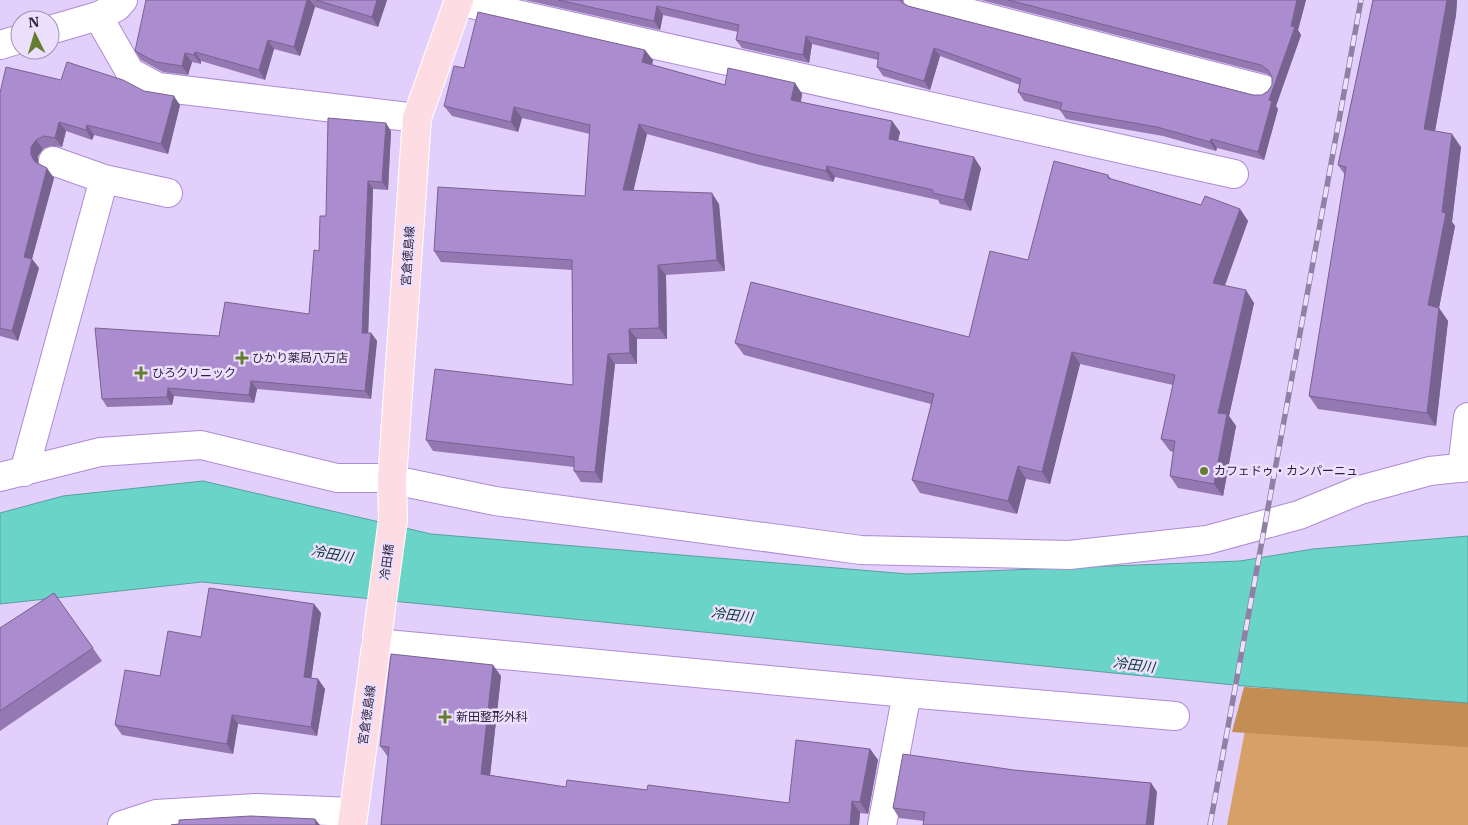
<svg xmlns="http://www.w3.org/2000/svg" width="1468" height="825" font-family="'IBM Plex Serif','Noto Sans JP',serif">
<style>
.green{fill:#d7a068}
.forest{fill:#c48d54}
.water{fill:#6bd4c8;stroke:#599f9f}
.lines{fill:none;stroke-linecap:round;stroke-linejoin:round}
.minor-casing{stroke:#ad8cd3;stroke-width:30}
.major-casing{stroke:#fff;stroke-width:30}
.minor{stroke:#fff;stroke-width:28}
.major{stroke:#fddde3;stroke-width:28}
.rail-casing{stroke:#9180a5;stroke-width:5.5}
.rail{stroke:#ede0fe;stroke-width:4;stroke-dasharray:11;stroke-linecap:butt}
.wall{fill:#9378b1}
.shaded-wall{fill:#786290}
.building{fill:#ab8cce;stroke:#786290}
.poi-dot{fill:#647d31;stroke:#ede0fe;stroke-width:2}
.labels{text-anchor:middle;stroke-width:5;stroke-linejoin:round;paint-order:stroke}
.street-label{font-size:12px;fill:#2f223e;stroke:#ede0fe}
.poi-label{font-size:12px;fill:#2f223e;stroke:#ede0fe;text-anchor:start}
.water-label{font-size:14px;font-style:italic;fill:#023732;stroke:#ede0fe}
</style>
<rect width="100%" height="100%" fill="#e3cffc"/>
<path class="green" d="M 1251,699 L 1468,717 L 1468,825 L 1227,825 Z"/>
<path class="forest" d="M 1244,687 L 1468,700 L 1468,747 L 1232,732 Z"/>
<path class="water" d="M 203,481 L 431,534 L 908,574 L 1240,561 L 1313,549 L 1468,536 L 1468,703 L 1244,686 L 202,582 L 0,604 L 0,513 L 63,496 Z"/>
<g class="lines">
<defs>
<path id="minor" d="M 918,0 L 1263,89
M 458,1 L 1234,174
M 98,16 L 117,7 L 123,0
M 50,30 L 98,16 L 130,72 L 158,87 L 417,118
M 0,45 L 20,39
M 53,161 L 104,179 L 168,193
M 1462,468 L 1468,417
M 24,472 L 104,179
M 0,477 L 100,452 L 201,445 L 337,478 L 384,478 L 495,501 L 861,550 L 1069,555 L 1207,540 L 1299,515 L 1360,490 L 1430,471 L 1468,467
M 376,643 L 907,693 L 882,825
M 907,693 L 1175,716
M 122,825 L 156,814 L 256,808 L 353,812"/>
<path id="major" d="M 352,825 L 393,519 L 392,480 L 417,118 L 459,0"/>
</defs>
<use href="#minor" class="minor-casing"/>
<use href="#major" class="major-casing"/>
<use href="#minor" class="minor"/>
<use href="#major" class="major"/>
<defs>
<path id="rail" d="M 1210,825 L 1361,0"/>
</defs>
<use href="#rail" class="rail-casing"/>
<use href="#rail" class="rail"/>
</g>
<path class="wall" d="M 190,0 L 387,0 L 378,27 L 315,7 L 300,56 L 274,49 L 265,80 L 201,61 L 201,64 L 192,62 L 188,75 L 163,72 L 141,60 L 135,51 Z
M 525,0 L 903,0 L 903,3 L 908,6 L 1253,95 L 1262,95 L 1268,91 L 1272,85 L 1272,77 L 1267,74 L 981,0 L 1306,0 L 1298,30 L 1301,35 L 1276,106 L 1278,109 L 1264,160 L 1217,148 L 1216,151 L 1163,136 L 1066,119 L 1060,110 L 1024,101 L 1018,92 L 1020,85 L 940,56 L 930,90 L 883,76 L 877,67 L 878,60 L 812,44 L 809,63 L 742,48 L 736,40 L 738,32 L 663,15 L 660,30 Z
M 1373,0 L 1457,0 L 1456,15 L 1435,131 L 1461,147 L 1452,222 L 1455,226 L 1439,308 L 1448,321 L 1436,426 L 1318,409 L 1309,396 L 1345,175 L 1338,165 Z
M 653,60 L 652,65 L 725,85 L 795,83 L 802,94 L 801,102 L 892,121 L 900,132 L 898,141 L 981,168 L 971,211 L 940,204 L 938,200 L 835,177 L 833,182 L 760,165 L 647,134 L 633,190 L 719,204 L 725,271 L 666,275 L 667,339 L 637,339 L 637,364 L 615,364 L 602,483 L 581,482 L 574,471 L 574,467 L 433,451 L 426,440 L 573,385 L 572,270 L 441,262 L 434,251 L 585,196 L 590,134 L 522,118 L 518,132 L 452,116 L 444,106 L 464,68 Z
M 61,80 L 144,91 L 180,105 L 168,154 L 94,135 L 92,140 L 66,131 L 62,147 L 51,146 L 43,149 L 38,156 L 38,163 L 54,178 L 32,259 L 39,268 L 18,341 L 0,336 L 0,93 Z
M 391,131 L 388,190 L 373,189 L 368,333 L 371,333 L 377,341 L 371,399 L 257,389 L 254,403 L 174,396 L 172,405 L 107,407 L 102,399 L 219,336 L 309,314 L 319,251 L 326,216 Z
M 1108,175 L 1111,179 L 1201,205 L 1240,209 L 1248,221 L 1225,286 L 1254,303 L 1229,416 L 1236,426 L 1223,496 L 1178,488 L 1170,476 L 1173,452 L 1170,451 L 1161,439 L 1173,385 L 1080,364 L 1050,484 L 1026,479 L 1017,514 L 920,493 L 912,480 L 931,404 L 744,355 L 735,343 L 969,337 L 1028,260 Z
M 54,593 L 102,661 L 0,731 L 0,628 Z
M 314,604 L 321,613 L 311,678 L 318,679 L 325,689 L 317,736 L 238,724 L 233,754 L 122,735 L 115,725 L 160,676 L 201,637 Z
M 501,676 L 490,775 L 566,787 L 647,790 L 789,803 L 870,749 L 878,760 L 868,814 L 860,813 L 859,825 L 381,825 L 388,757 L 380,746 Z
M 1014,770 L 1151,783 L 1157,792 L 924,821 L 899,818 L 893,808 Z"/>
<path class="shaded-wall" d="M 307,0 L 310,0 L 315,7 L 300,56 L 294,47 Z
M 377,0 L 387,0 L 378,27 L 372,17 Z
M 1297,0 L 1306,0 L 1298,30 L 1301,35 L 1276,106 L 1278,109 L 1264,160 L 1258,152 L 1269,100 L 1291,26 Z
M 1447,0 L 1457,0 L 1456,15 L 1433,142 L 1424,129 Z
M 657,6 L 663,15 L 660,30 L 654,21 Z
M 806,36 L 812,44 L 809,63 L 803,55 Z
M 268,40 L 274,49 L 265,80 L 259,70 Z
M 934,48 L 940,56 L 930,90 L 924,81 Z
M 645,50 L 653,60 L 650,73 L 642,62 Z
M 195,52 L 201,61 L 201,64 L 194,55 Z
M 185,53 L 192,62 L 188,75 L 182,66 Z
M 795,83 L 802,94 L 799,111 L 791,100 Z
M 174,96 L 180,105 L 168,154 L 161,144 Z
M 514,107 L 522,118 L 518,132 L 511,122 Z
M 892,121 L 900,132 L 896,150 L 889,139 Z
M 59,122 L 66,131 L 62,147 L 55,138 Z
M 386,123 L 391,131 L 388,190 L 382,182 Z
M 639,124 L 647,134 L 631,201 L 623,190 Z
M 87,125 L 94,135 L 92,140 L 86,130 Z
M 1452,134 L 1461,147 L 1452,222 L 1455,226 L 1439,308 L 1448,321 L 1436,426 L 1427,413 L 1428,305 L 1442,212 Z
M 1211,139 L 1217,148 L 1216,151 L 1210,142 Z
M 36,140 L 43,149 L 38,156 L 38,164 L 35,162 L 31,155 L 31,147 Z
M 974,157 L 981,168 L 971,211 L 964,200 Z
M 827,166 L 835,177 L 833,182 L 826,171 Z
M 47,168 L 54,178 L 32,259 L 39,268 L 18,341 L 12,331 L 24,257 Z
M 368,181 L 373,189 L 368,341 L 362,333 Z
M 712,193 L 719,204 L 725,271 L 717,260 Z
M 1240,209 L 1248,221 L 1221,295 L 1213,283 Z
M 658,265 L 666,275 L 667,339 L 659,328 Z
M 1246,290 L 1254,303 L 1229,416 L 1236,426 L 1223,496 L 1214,484 L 1218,413 Z
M 629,329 L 637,339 L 637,364 L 630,353 Z
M 371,333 L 377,341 L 371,399 L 365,391 Z
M 1072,352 L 1080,364 L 1050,484 L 1042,472 Z
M 608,354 L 615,364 L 602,483 L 595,472 Z
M 251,381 L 257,389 L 254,403 L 249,395 Z
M 168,388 L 174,396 L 172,405 L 167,397 Z
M 1018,466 L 1026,479 L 1017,514 L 1008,501 Z
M 314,604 L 321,613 L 310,687 L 304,677 Z
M 493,665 L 501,676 L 489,785 L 481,774 Z
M 318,679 L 325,689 L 317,736 L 311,727 Z
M 232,715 L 238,724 L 233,754 L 227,744 Z
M 870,749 L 878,760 L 868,814 L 860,802 Z
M 1151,783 L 1157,792 L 1154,825 L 1146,825 Z
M 852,801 L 860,813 L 859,825 L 850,825 Z
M 315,819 L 320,825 L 316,825 Z"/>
<path class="building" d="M 146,0 L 307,0 L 294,47 L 268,40 L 259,70 L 195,52 L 194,55 L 185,53 L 182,66 L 156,62 L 135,51 Z
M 316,0 L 377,0 L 372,17 Z
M 558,0 L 900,0 L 901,2 L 908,6 L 1253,95 L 1262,95 L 1268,91 L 1272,85 L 1272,77 L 1268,70 L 1261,65 L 1008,0 L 1297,0 L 1291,26 L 1295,27 L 1269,100 L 1272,101 L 1258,152 L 1211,139 L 1210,142 L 1157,127 L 1060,110 L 1062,103 L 1018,92 L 1021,79 L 934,48 L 924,81 L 877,67 L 879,53 L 806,36 L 803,55 L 736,40 L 739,25 L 657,6 L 654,21 Z
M 1373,0 L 1447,0 L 1424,129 L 1452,134 L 1442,212 L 1446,213 L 1428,305 L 1439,308 L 1427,413 L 1309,396 L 1346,167 L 1338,165 Z
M 478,12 L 645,50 L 642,62 L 725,85 L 728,68 L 795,83 L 791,100 L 892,121 L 889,139 L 974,157 L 964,200 L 933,193 L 933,190 L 827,166 L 826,171 L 753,154 L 639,124 L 623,190 L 712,193 L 717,260 L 658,265 L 659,328 L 629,329 L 630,353 L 608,354 L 595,472 L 574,471 L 574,457 L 426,440 L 435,369 L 573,385 L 572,260 L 434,251 L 438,187 L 585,196 L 590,125 L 514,107 L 511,122 L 444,106 L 454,66 L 464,68 Z
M 67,62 L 123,80 L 144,91 L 174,96 L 161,144 L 87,125 L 86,130 L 59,122 L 55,138 L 44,136 L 36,140 L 31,147 L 31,155 L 35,162 L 47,168 L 24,257 L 32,259 L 12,331 L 0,328 L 0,93 L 6,67 L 61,80 Z
M 328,118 L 386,123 L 382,182 L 368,181 L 362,333 L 371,333 L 365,391 L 251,381 L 249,395 L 168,388 L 167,397 L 102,399 L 95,328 L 219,336 L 225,302 L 309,314 L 314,250 L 319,251 L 320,216 L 326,216 Z
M 1054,161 L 1108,175 L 1108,178 L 1201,205 L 1205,196 L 1240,209 L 1213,283 L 1246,290 L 1218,413 L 1227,414 L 1214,484 L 1170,476 L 1175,441 L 1161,439 L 1175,375 L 1072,352 L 1042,472 L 1018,466 L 1008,501 L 912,480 L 934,394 L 735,343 L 751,282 L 969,337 L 990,251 L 1028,260 Z
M 209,588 L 314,604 L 304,677 L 318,679 L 311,727 L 232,715 L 227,744 L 115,725 L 125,670 L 160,676 L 168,631 L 201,637 Z
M 54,593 L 93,648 L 0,711 L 0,628 Z
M 391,654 L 493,665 L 481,774 L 566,787 L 567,780 L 647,790 L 648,785 L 789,803 L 796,740 L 870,749 L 860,802 L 852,801 L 850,825 L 381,825 L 389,747 L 380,746 Z
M 903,754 L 1014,770 L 1151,783 L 1146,825 L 923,825 L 925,812 L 893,808 Z
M 251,816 L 315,819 L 316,825 L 171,825 L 179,824 L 179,820 Z"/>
<g class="poi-dot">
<path d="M239.5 350.5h5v5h5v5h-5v5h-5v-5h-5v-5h5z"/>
<path d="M138.5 365.5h5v5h5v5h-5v5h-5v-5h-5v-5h5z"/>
<circle cx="1204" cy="471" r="5"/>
<path d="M442.5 709.5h5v5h5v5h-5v5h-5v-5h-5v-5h5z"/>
</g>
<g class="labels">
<g class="street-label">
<text transform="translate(408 256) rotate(-86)" y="4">宮倉徳島線</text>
<text transform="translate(387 562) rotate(-82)" y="4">冷田橋</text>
<text transform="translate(367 715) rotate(-82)" y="4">宮倉徳島線</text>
</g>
<g class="poi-label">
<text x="252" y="362">ひかり薬局八万店</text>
<text x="152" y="377">ひろクリニック</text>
<text x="1214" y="475">カフェドゥ・カンパーニュ</text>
<text x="456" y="721">新田整形外科</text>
</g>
<g class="water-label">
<text transform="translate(332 554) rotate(10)" y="5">冷田川</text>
<text transform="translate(732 615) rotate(7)" y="5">冷田川</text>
<text transform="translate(1134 665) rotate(7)" y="5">冷田川</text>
</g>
</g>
<g transform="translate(35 35) rotate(355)"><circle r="24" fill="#ede0fe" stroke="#a194b1"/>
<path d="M0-4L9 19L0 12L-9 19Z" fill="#647d31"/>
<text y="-8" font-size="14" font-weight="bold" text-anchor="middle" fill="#2f223e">N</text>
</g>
</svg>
